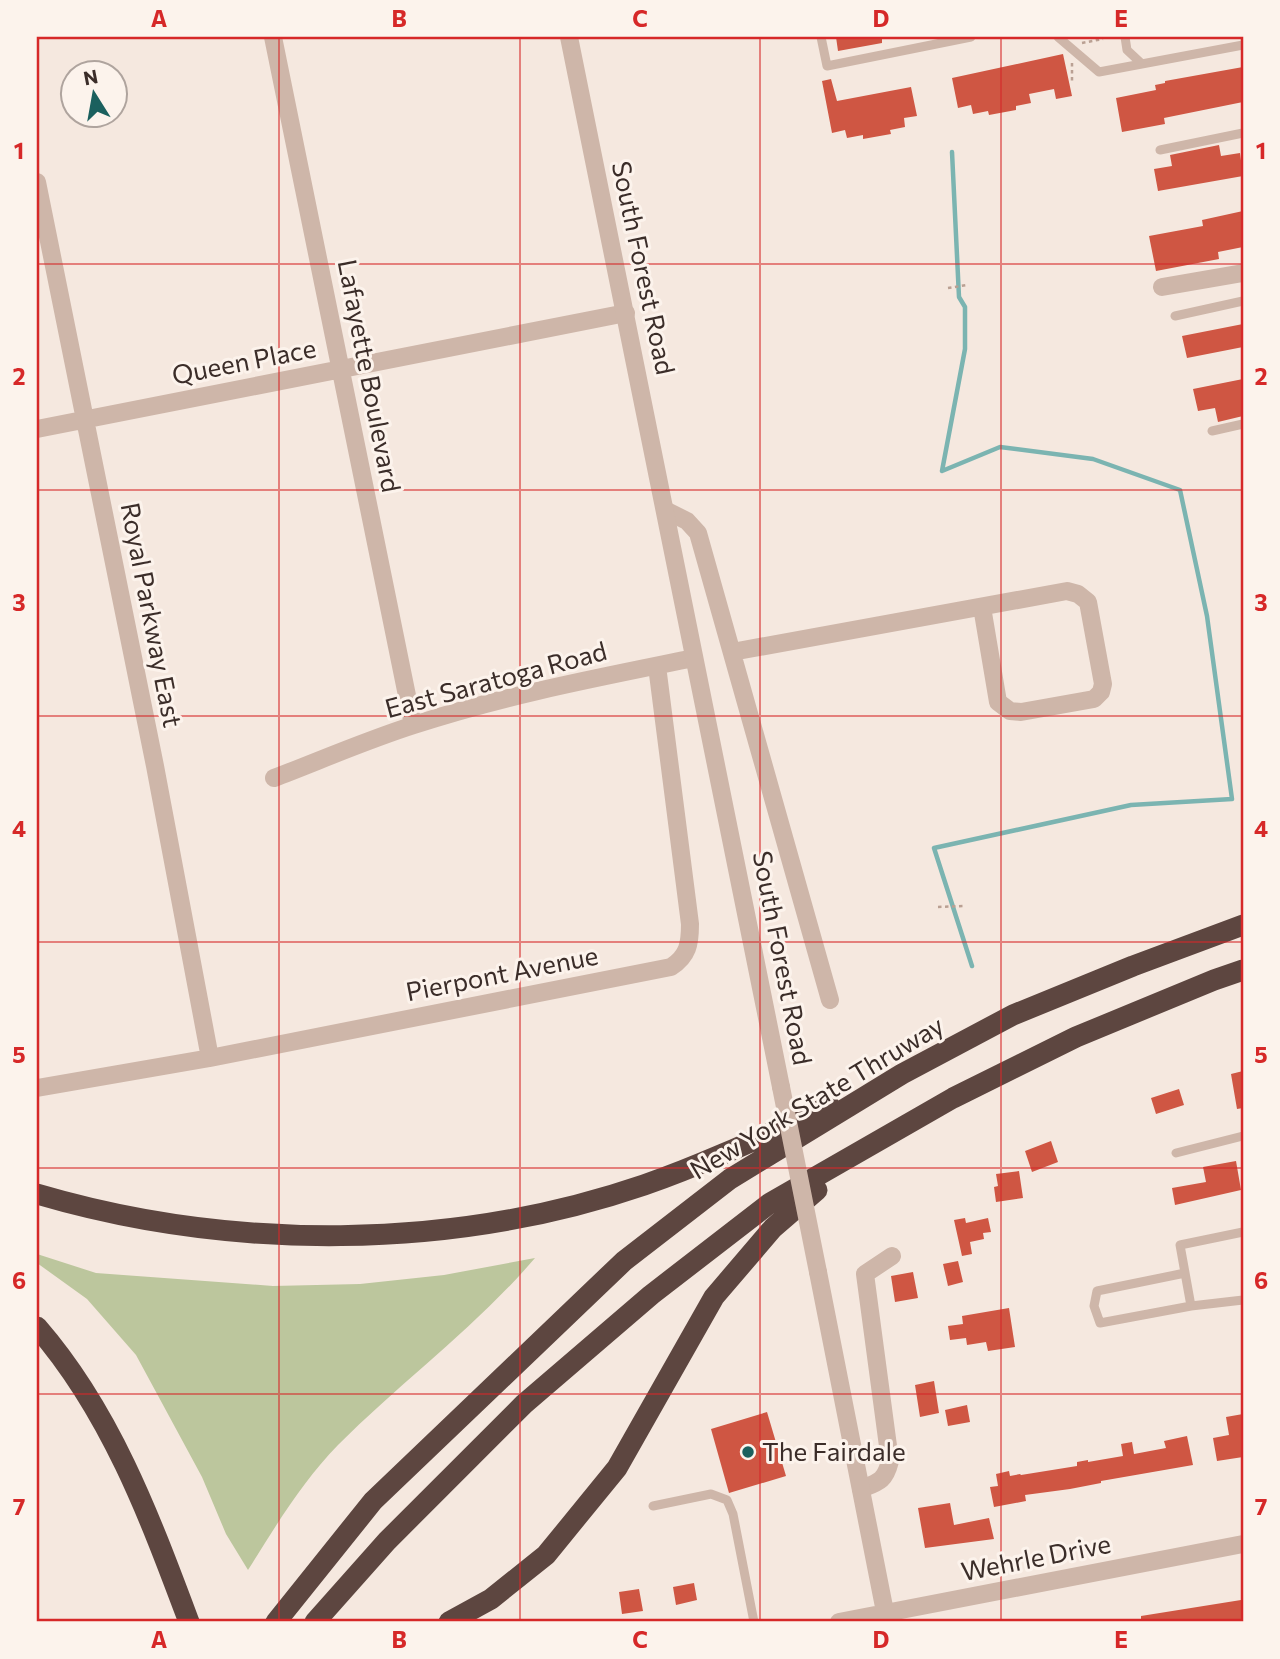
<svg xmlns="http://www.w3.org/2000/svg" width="1280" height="1659" font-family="Commissioner,sans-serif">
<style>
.green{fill:#bcc69d}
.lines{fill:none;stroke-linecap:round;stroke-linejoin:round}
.stream{stroke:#7bb4b1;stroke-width:4.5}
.building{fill:#cf5643}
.path{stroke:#baa093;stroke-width:2.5;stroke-dasharray:3.5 3.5;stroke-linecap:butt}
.service{stroke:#ceb6a9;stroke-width:9}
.minor{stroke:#ceb6a9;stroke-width:18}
.tertiary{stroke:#ceb6a9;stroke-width:18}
.motorway{stroke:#5d4640;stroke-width:21}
.tertiary-bridge{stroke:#ceb6a9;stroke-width:18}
.grid{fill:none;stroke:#d62828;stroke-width:2;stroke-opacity:0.55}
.poi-dot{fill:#1b605e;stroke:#fcf3ec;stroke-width:2.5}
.labels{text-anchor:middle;stroke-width:6;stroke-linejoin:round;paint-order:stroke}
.street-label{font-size:26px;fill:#3b2d29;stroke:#fcf3ec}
.poi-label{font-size:26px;fill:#3b2d29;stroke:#fcf3ec;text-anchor:start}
.neatline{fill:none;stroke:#d62828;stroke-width:2.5}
.grid-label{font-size:23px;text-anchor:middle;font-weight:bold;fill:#d62828}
</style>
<rect width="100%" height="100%" fill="#f5e8df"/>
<path class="green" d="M 37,1254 L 96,1273 L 273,1286 L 360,1284 L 444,1275 L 535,1258 C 476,1327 402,1381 338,1445 C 302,1482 275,1527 248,1570 L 226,1534 L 202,1477 L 136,1355 L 87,1299 L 37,1263 Z"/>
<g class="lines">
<path class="stream" d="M 952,152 L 959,297 L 965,307 L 965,349 L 942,471 L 1000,447 L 1093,459 L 1180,490 L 1207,616 L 1232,799 L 1131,805 L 934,848 L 972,966"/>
</g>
<path class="building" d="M 836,37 L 882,37 L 882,43 L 838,51 Z
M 1063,54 L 1072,96 L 1056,99 L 1054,89 L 1029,94 L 1031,103 L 1016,106 L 1016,110 L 989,115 L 988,111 L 973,114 L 971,105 L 958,108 L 952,78 Z
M 1243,67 L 1243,102 L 1164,118 L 1165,124 L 1122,132 L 1116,98 L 1156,90 L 1155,85 L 1165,83 L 1165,81 Z
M 831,79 L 837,101 L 911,87 L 917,116 L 904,118 L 905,127 L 890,130 L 891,134 L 863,139 L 863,135 L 847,138 L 845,130 L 832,133 L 822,81 Z
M 1219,145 L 1221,156 L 1240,153 L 1243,176 L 1158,191 L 1154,169 L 1172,166 L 1170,155 Z
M 1243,211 L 1243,247 L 1218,252 L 1219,259 L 1156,271 L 1149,236 L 1203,226 L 1202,220 Z
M 1243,324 L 1243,347 L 1187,358 L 1182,336 Z
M 1243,379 L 1243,416 L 1218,422 L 1215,408 L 1198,411 L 1193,389 Z
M 1243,1071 L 1243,1108 L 1237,1109 L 1231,1074 Z
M 1179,1089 L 1184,1105 L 1156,1114 L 1151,1098 Z
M 1051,1141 L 1058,1162 L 1032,1172 L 1025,1151 Z
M 1236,1161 L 1241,1190 L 1175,1205 L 1172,1188 L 1206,1182 L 1203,1167 Z
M 1019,1171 L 1023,1198 L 996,1202 L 994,1187 L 998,1186 L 996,1174 Z
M 965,1218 L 966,1223 L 988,1218 L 991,1232 L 983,1233 L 984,1239 L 970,1242 L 972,1254 L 962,1256 L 954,1220 Z
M 958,1261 L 963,1282 L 948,1286 L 943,1264 Z
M 913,1272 L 918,1298 L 895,1302 L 891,1276 Z
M 1009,1308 L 1015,1347 L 988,1351 L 986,1342 L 967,1345 L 966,1338 L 950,1340 L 948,1326 L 963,1324 L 962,1316 Z
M 934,1381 L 939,1413 L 920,1417 L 915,1385 Z
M 967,1405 L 970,1422 L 948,1426 L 945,1410 Z
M 767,1412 L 786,1476 L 729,1493 L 711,1429 Z
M 1243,1414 L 1243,1457 L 1217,1461 L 1213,1438 L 1229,1435 L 1226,1417 Z
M 1187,1436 L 1193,1465 L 1101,1481 L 1101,1483 L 1070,1489 L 1025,1495 L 1026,1501 L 994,1507 L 990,1487 L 998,1486 L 996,1474 L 1009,1471 L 1010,1476 L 1020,1474 L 1021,1475 L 1077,1466 L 1077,1462 L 1088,1460 L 1088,1462 L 1123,1456 L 1121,1444 L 1132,1442 L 1134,1454 L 1166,1448 L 1164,1441 Z
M 950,1503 L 954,1525 L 989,1518 L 994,1539 L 925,1548 L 918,1508 Z
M 694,1583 L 697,1600 L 676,1605 L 673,1587 Z
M 639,1589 L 643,1611 L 622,1614 L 619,1592 Z
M 1241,1600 L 1243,1619 L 1229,1622 L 1141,1622 L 1141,1616 Z"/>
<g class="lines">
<path class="path" d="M 1082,43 L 1103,39
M 1072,63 L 1072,82
M 948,288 L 967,285
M 938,907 L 964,906"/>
<path class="service" d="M 821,37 L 827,66 L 971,37
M 1058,37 L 1099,72 L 1243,45
M 1125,37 L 1127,50 L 1142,64
M 1160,150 L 1243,133
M 1175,316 L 1243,301
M 1212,431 L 1243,424
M 1176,1153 L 1243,1136
M 1243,1232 L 1180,1245 L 1191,1306 L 1243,1300
M 1185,1273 L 1097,1291 L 1094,1306 L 1100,1323 L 1191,1306
M 653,1506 L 711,1494 L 727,1500 L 733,1514 L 754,1622"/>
<path class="minor" d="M 273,37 L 413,725
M 37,182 L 155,766 L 210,1058
M 1162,287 L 1243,273
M 37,429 L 626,313
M 665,510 L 687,521 L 698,533 L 830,1000
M 732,652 L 1067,591 L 1078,594 L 1088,602 L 1103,684 L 1101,692 L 1094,699 L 1021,712 L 1010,711 L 998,702 L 982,607
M 274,778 C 321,760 367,740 414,725 C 505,695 601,677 694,658
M 37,1088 L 210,1058 L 671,967 C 688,956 690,944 690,924 L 657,666
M 861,1489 C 879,1482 885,1481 890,1461 L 865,1274 L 892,1256"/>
<path class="tertiary" d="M 569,37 L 781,1087
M 818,1272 L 887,1622
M 839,1622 L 1243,1544"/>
<path class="motorway" d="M 37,1194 C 231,1251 451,1251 644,1185 C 707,1163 768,1134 830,1106
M 37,1327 C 111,1412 150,1518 189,1622
M 276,1622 L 373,1501 L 624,1261 L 730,1179 L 902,1074 L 1013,1015 L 1133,966 L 1243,925
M 315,1622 L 387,1541 L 524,1404 L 651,1295 L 770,1203 L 953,1098 L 1076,1037 L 1214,980 L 1243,970
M 449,1622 L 491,1599 L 546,1555 L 617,1468 L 714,1297 L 773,1228 L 817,1190"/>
<path class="tertiary-bridge" d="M 781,1087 L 818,1272"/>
</g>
<path class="grid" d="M 279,37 L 279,1622M 520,37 L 520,1622M 760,37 L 760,1622M 1001,37 L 1001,1622M 37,264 L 1243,264M 37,490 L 1243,490M 37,716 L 1243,716M 37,942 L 1243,942M 37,1168 L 1243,1168M 37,1394 L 1243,1394"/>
<circle class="poi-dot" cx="748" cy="1452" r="7"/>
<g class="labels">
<g class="street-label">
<text transform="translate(643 268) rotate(78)" y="9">South Forest Road</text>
<text transform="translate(244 362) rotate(-11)" y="9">Queen Place</text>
<text transform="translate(369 376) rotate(79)" y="9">Lafayette Boulevard</text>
<text transform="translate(151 615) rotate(79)" y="9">Royal Parkway East</text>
<text transform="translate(496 680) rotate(-15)" y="9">East Saratoga Road</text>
<text transform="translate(782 958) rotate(79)" y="9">South Forest Road</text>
<text transform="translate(502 974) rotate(-11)" y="9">Pierpont Avenue</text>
<text transform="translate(817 1098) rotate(-31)" y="9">New York State Thruway</text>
<text transform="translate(1036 1558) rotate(-11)" y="9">Wehrle Drive</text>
</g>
<g class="poi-label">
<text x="762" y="1461">The Fairdale</text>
</g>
</g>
<rect width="1280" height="1659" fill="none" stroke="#fcf3ec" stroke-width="77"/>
<g transform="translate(94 94) rotate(349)"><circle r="33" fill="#fcf3ec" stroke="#afa49e" stroke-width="2"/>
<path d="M0-5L12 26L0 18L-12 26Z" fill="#1b605e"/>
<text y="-10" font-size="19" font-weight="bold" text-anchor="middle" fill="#3b2d29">N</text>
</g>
<rect x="38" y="38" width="1204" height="1582" class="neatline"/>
<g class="grid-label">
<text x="159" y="27">A</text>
<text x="399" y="27">B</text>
<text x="640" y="27">C</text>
<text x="881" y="27">D</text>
<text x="1121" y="27">E</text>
<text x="19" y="159">1</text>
<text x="1261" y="159">1</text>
<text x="19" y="385">2</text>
<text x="1261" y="385">2</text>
<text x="19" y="611">3</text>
<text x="1261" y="611">3</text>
<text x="19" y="837">4</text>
<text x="1261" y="837">4</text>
<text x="19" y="1063">5</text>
<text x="1261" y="1063">5</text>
<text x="19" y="1289">6</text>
<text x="1261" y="1289">6</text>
<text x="19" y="1515">7</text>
<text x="1261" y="1515">7</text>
<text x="159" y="1648">A</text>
<text x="399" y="1648">B</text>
<text x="640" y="1648">C</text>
<text x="881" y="1648">D</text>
<text x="1121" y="1648">E</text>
</g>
</svg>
